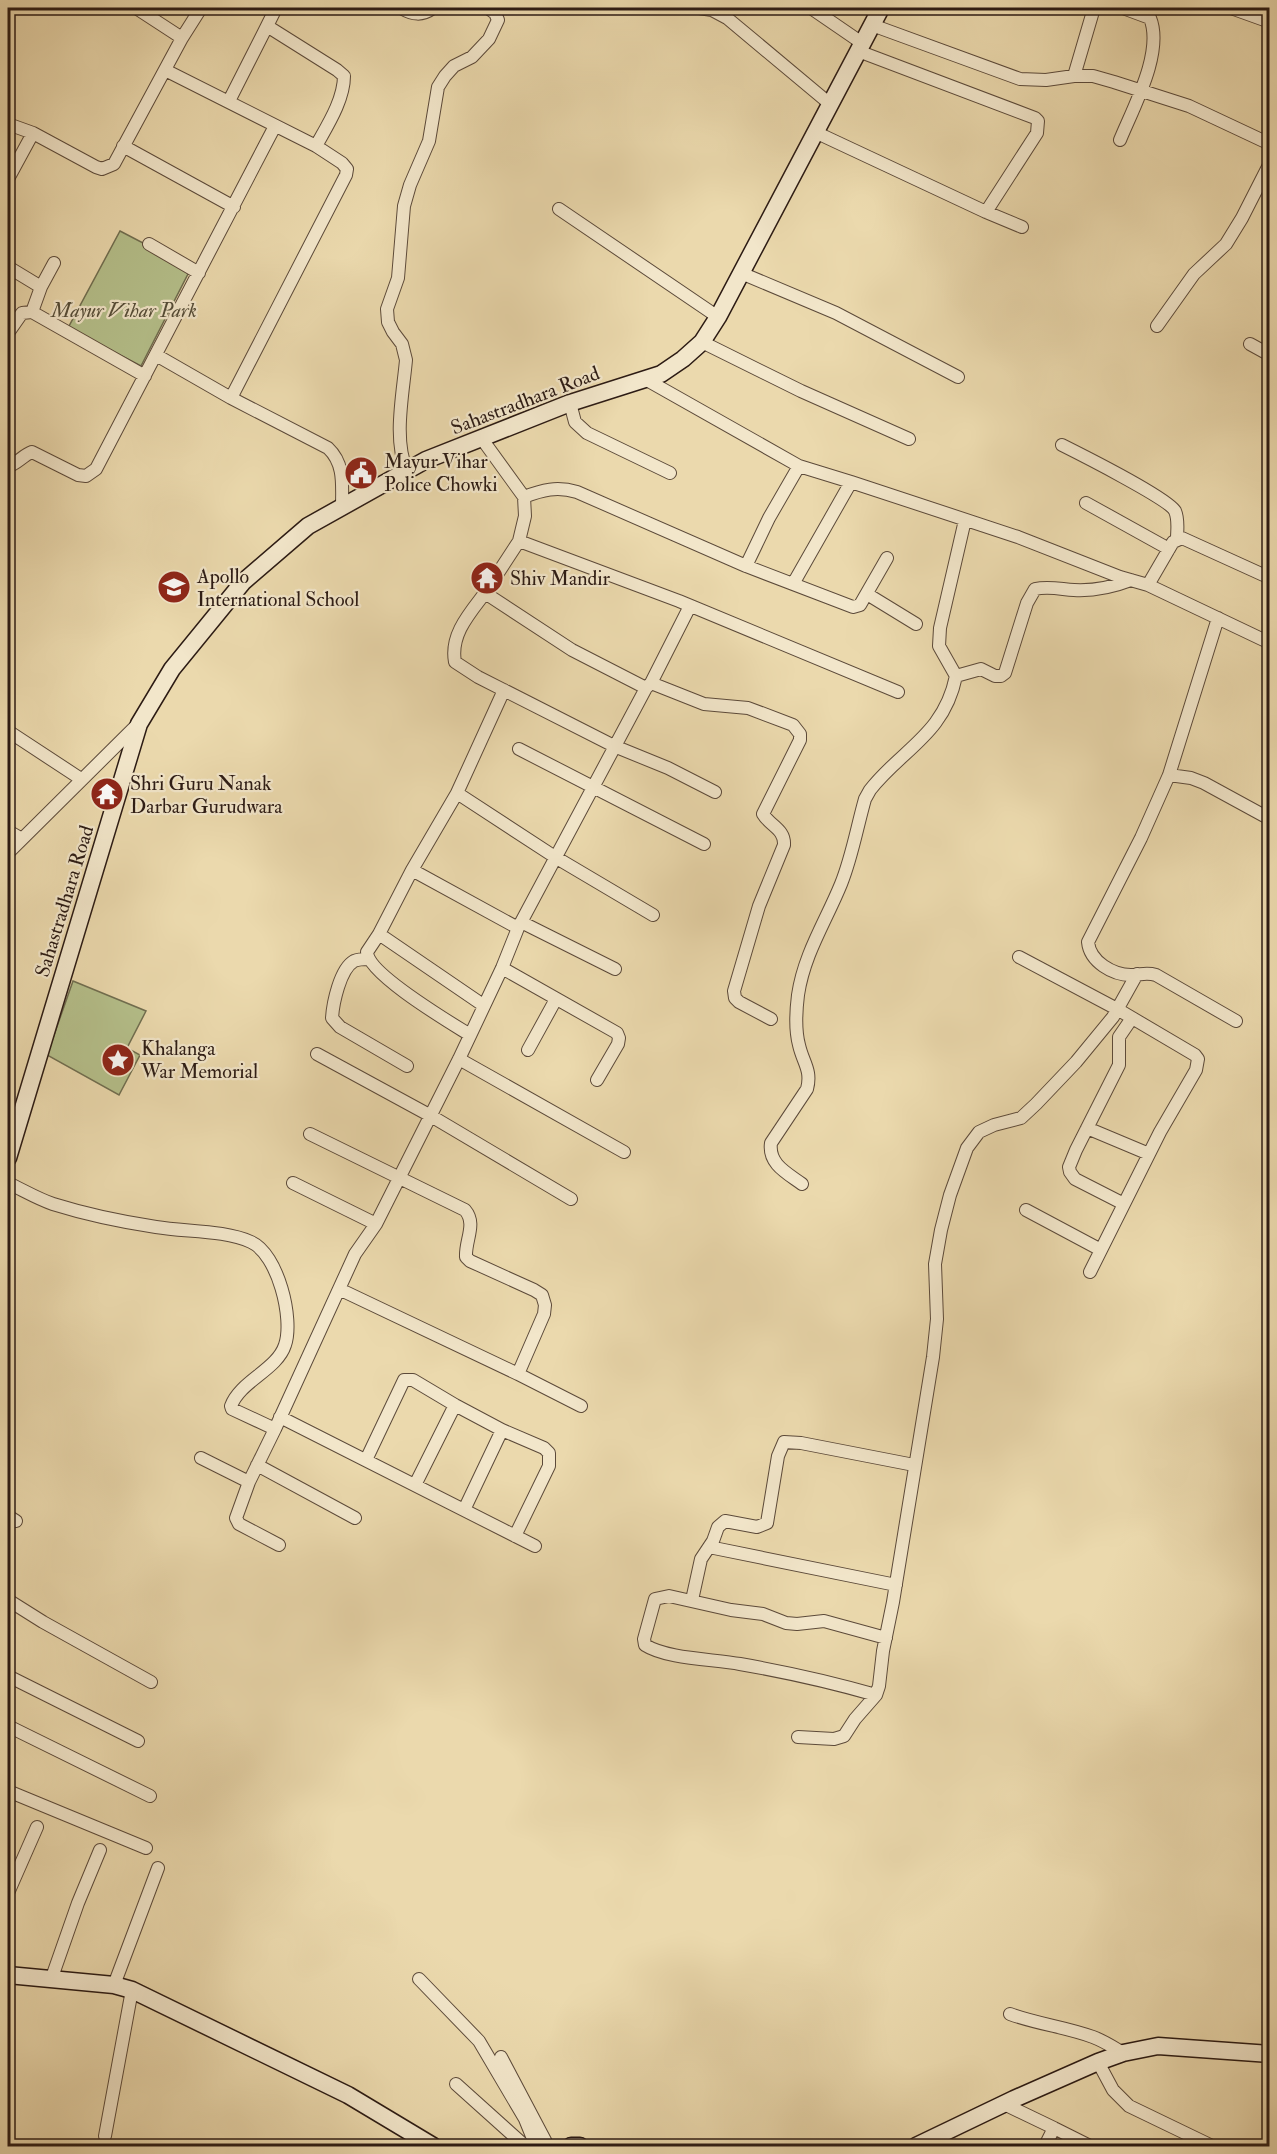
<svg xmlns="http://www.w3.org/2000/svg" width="1277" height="2154" font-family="'IM FELL Double Pica',serif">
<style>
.green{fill:#b5c08b;stroke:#706e50;stroke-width:1.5}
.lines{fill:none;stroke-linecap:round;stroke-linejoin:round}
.street-casing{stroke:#5c4a3a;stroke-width:14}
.secondary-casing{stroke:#2c1b14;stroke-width:19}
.street{stroke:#f2e6ca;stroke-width:12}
.secondary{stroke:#f2e6ca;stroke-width:16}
.labels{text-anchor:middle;stroke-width:4.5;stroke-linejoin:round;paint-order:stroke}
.park-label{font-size:20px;font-style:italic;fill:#554d38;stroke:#f2e6ca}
.street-label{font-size:20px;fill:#2c1b14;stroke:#f2e6ca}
.poi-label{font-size:20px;fill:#2c1b14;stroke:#f2e6ca;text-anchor:start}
</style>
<rect width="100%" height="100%" fill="#ebd9ad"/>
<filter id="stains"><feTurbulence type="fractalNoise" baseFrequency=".00333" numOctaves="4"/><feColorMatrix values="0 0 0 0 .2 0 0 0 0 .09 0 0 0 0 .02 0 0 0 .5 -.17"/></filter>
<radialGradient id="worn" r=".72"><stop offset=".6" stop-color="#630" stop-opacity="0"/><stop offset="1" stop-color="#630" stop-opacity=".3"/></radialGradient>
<path class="green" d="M 120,231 L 191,268 L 141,366 L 68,328 Z
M 73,981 L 146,1011 L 127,1048 L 140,1055 L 119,1095 L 47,1055 Z"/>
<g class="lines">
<defs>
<path id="street" d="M 276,8 L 267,26 L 337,70 L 344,76 C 344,100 327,126 316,146
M 401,8 C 413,15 422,16 433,8
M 699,8 L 712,10 L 727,18 L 830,104
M 811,8 L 862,43
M 1231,8 L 1270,22
M 872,25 L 1020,79 L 1046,80 L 1074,76 L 1093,76 L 1114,82 L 1189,106 L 1270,144
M 182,38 L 201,8
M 858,51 L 1035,118 L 1038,121 L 1037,133 L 986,212
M 165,70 L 316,146 L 342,163 L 347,169 L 346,175 L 231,398
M 1074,76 L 1094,8
M 229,101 L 267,26
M 8,124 L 33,133 L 96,167 L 102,169 L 114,164 L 182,38 L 136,8
M 815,132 L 986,212 L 1022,227
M 1120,140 C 1133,108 1164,52 1150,18 L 1123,8
M 123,146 L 234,207
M 8,179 L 33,133
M 559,209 L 718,317
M 149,244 L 199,273
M 8,267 L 41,287
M 741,273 L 836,313 L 958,377
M 32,312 L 41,287 L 54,263
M 1157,326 L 1194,274 L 1226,244 L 1242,218 L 1270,163
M 8,333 L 22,313 L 32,312 L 145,376
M 702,342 L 801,391 L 909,439
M 1250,344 L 1270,355
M 156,355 L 231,398 L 328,448 C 345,464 342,485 342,507
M 645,379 L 799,466 L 769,518 L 746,566
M 570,403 L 575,422 L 587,433 L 670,473
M 482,439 L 524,497
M 1062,445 C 1080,454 1169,499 1175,511 C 1179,520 1177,530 1177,539
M 8,466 C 16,465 23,455 32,452 L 78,475 L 86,476 L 96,469 L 275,126
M 799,466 L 851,482
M 407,471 C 393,440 403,394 406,360 L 402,344 L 393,332 L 388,322 L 387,309 L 398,278 L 404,206 L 410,185 L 429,141 L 438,87 L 445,76 L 454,66 L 472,57 L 489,39 L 498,20 L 495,13 L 488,8
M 1086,503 L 1169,549
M 519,541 L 485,593 L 572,650 L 646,688 L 651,683 L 704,704 L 748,708 L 793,725 L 800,734 L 800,740 L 763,814 C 770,826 785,829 784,845 L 759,906 L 734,991 L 735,998 L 739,1002 L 771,1019
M 887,558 L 860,605 L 853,607 L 746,566 L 577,492 C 557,486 542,490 524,497 L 525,516 L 519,541 L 679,601 L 898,692
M 793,584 L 851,482 L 1018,537 L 1120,577 L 1148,585 L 1270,643
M 1148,585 L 1173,542 L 1182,538 L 1270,578
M 485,593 C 469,614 450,635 455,662 L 478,677 L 614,746 L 668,768 L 715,792
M 867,594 L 916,624
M 1218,618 L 1169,775 L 1141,838 L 1088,942 C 1090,962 1113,975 1131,975 C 1141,975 1146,972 1156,975 L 1236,1021
M 956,676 L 981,669 L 995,676 L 1001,676 L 1005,673 L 1027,603 L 1035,589 C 1048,586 1060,589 1074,590 C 1093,591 1113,587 1131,580
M 651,683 L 690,606
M 8,731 L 81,779
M 519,749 L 704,844
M 1169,775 L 1191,778 L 1204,783 L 1270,819
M 457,793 L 504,690
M 8,831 L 22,839
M 8,853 L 138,724
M 412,870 L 457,793 L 555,857 L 653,915
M 521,922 L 615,969
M 379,934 L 412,870 L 518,928
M 1019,957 L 1117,1009 L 1195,1055 L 1198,1059 L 1196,1070 L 1160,1132 L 1090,1272
M 368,959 C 364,959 359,959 354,961 C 340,969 333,1003 332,1018 L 340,1027 L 407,1066
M 502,968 L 617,1033 L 619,1038 L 618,1044 L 597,1080
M 470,1035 C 451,1023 368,974 367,952 L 379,934 L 483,1005
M 528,1050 L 556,999
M 317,1054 L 431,1116 L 571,1199
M 459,1059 L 624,1152
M 1087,1128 L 1149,1154
M 310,1134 L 465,1210 C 477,1224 465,1240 466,1257 L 470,1261 L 534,1290 L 542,1295 L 545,1305 L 544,1314 L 518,1374 L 339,1289
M 8,1183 C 23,1190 38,1199 53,1204 C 85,1214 123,1222 156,1227 C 186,1232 225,1230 251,1242 C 278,1254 294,1319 285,1345 C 277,1370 240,1381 231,1406 L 232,1409 L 275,1429 L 355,1254 L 376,1224 L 459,1059 L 502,968 L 518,928 L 646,688
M 293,1183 L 376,1224
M 802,1184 C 787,1173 768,1164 771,1143 L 807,1089 C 812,1070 803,1063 799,1045 C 795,1030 796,1011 798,995 C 804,954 826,921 841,884 C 852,857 857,827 865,799 L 870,790 C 902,749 944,735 956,676 L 939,646 L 940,628 L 965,520
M 1124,1204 L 1075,1179 L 1070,1172 L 1069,1167 L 1076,1150 L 1119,1065 L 1119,1037 L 1132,1018
M 1026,1210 L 1101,1250
M 518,1374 L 581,1406
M 280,1417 L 535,1546
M 275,1429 L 249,1482 L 236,1518 L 239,1524 L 279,1545
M 201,1458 L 249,1482
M 366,1460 L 404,1380 L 413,1380 L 455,1405
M 257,1465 L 355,1518
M 415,1485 L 455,1405 L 502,1430 L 544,1448 L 549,1453 L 549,1466 L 515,1536
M 464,1510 L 502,1430
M 8,1516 L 16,1521
M 709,1547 L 896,1585
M 8,1600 L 43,1622 L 151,1682
M 692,1600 L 701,1559 L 713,1541 L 718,1527 L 725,1521 L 757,1527 L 767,1523 L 778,1456 L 784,1442 L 801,1443 L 914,1465
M 8,1676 L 138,1741
M 876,1695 C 831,1682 786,1672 740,1664 C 713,1659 667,1659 645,1645 L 644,1639 L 655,1599 L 669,1596 L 731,1610 L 763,1614 L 786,1623 L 797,1624 L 824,1621 L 886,1638
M 8,1726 L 150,1796
M 798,1737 L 834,1739 L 844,1736 L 855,1719 L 876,1695 L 879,1686 L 883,1651 L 893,1602 L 933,1357 L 937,1319 L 935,1264 L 941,1230 L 950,1195 L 967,1148 L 979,1132 L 994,1125 L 1021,1118 L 1036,1104 L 1076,1062 L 1113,1017 L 1137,974
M 8,1791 L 146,1848
M 8,1893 L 37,1827
M 419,1979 L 479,2041 L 525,2119 L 536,2146
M 51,1980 L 78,1903 L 100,1850
M 114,1985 L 158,1868
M 1010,2014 C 1037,2024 1066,2027 1093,2037 C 1104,2041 1113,2047 1123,2053
M 501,2057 L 548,2146
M 1098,2062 L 1113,2090 L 1129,2106 L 1212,2146
M 456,2084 L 525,2146
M 1004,2104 L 1054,2128 L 1045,2146
M 1054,2128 L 1090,2146
M 105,2136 L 132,1990"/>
<path id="secondary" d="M 8,1158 L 139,724 L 172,669 L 243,582 L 308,526 L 426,460 L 570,403 L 661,374 L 683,359 L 702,342 L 718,317 L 881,8
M 8,1975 L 114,1985 L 132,1990 L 348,2095 L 433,2146
M 571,2146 L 580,2146
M 916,2146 L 1014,2099 L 1098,2062 L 1123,2053 L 1158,2046 L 1270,2054"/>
</defs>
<use href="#street" class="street-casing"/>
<use href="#secondary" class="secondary-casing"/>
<use href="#street" class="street"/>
<use href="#secondary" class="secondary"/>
</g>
<defs>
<symbol id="civic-disc" viewBox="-11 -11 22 22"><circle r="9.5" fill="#8f2418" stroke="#f2e6ca"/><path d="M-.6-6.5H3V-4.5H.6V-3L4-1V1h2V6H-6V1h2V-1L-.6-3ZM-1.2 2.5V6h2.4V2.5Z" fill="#fff"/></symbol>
<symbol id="temple-disc" viewBox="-11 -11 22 22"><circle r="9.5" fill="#8f2418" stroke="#f2e6ca"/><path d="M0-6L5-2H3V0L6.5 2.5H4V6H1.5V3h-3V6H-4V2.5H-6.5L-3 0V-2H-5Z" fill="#fff"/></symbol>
<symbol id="school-disc" viewBox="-11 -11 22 22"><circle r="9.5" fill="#8f2418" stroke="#f2e6ca"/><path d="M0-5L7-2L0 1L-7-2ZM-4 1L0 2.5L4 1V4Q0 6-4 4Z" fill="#fff"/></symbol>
<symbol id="sight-disc" viewBox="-11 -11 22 22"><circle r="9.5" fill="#8f2418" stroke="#f2e6ca"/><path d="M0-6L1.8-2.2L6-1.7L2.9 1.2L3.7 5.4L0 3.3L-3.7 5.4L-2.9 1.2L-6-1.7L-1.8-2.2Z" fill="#fff"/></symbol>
</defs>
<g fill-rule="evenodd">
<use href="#civic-disc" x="342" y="454" width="38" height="38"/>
<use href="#temple-disc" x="468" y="559" width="38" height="38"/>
<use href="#school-disc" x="155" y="568" width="38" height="38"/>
<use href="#temple-disc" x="88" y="775" width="38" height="38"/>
<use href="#sight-disc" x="99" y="1041" width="38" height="38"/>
</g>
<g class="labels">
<g class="park-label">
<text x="124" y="317">Mayur Vihar Park</text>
</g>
<g class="street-label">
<text transform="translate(525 400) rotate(-21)" y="7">Sahastradhara Road</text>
<text transform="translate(64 901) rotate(-73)" y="7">Sahastradhara Road</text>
</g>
<g class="poi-label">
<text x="384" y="468">Mayur Vihar<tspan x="384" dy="23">Police Chowki</tspan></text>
<text x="197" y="583">Apollo<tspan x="197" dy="23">International School</tspan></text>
<text x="510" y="585">Shiv Mandir</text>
<text x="130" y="790">Shri Guru Nanak<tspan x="130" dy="23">Darbar Gurudwara</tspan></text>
<text x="141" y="1055">Khalanga<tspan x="141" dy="23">War Memorial</tspan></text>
</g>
</g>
<rect width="1277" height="2154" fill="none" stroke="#ebd9ad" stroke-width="30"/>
<rect x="9" y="9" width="1259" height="2136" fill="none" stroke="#2c1b14" stroke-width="3"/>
<rect x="15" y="15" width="1247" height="2124" fill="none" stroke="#2c1b14" stroke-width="1.5"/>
<rect width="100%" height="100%" filter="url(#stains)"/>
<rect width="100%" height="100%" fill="url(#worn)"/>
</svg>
